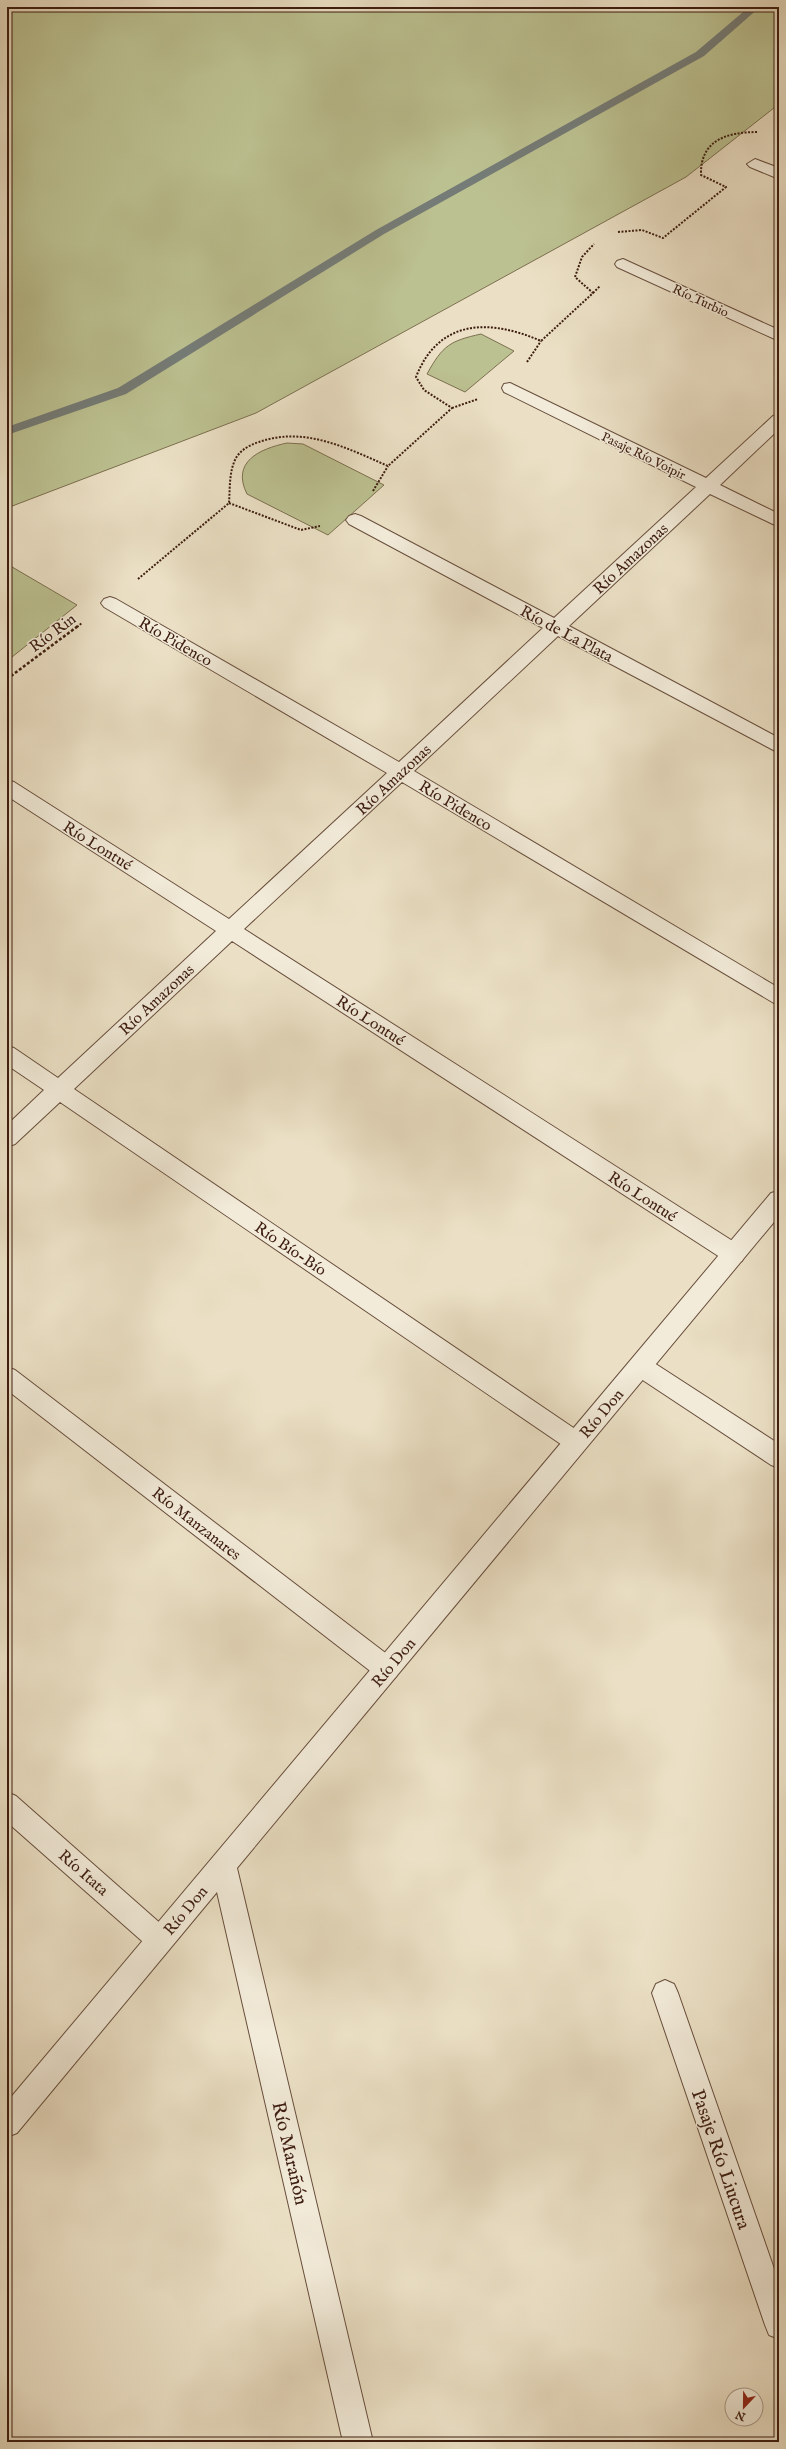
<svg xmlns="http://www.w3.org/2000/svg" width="786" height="2449" font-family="'IM FELL English',serif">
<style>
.green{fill:#bcc191;stroke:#7c6f50}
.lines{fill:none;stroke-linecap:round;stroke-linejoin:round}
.stream{fill:#757c77;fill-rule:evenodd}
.minor-casing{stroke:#684e3d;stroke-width:2}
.tertiary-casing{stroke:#684e3d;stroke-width:2}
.path-far1{stroke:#3d1d10;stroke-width:2;stroke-dasharray:2 1.5;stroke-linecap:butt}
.path{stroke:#3d1d10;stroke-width:2.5;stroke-dasharray:3 2;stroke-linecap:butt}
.minor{fill:#f2ebd9;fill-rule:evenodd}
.tertiary{fill:#f2ebd9;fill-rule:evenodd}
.labels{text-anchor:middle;stroke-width:3;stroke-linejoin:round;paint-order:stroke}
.far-street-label{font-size:13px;fill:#3d1d10;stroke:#f2ebd9}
.street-label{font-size:16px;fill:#3d1d10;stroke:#f2ebd9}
.near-street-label{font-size:19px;fill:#3d1d10;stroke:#f2ebd9}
</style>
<rect width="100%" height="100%" fill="#ebe0c5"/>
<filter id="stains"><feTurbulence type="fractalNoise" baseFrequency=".005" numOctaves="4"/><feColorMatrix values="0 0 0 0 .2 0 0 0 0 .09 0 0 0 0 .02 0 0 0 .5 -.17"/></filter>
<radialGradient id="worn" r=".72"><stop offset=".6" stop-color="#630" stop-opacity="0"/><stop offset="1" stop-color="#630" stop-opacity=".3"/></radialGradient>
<path class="green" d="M 7,7 L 779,7 L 779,104 L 686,177 L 256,413 L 7,508 Z
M 481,334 L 514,351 L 465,392 L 427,374 C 443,345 450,341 481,334 Z
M 287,443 L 303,444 L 384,485 L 328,535 L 247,494 C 231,462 259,449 287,443 Z
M 7,564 L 77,605 L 7,661 Z"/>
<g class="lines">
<path class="stream" d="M 749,7 L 760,7 L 704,56 L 384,234 L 126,394 L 7,435 L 7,427 L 118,388 L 376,230 L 696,52 Z"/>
<defs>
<path id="minor" d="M 755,159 L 779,168 L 779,179 L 750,167 L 747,164 Z
M 623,259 L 779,330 L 779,341 L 617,267 L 615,264 L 617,261 Z
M 510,383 L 706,478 L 773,416 L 779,414 L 779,429 L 720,485 L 779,514 L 779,527 L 710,494 L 569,626 L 779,738 L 779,753 L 558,636 L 414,771 L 779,988 L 779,1006 L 402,782 L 244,929 L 742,1247 L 745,1254 L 742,1261 L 734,1263 L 726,1261 L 232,941 L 74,1089 L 584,1435 L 588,1442 L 584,1449 L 576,1453 L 568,1449 L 60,1102 L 15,1144 L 7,1147 L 7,1125 L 44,1090 L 7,1065 L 7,1046 L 14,1048 L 58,1078 L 216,931 L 7,796 L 7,780 L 14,782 L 229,919 L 387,773 L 104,607 L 101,603 L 104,599 L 110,597 L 116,599 L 399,762 L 543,628 L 349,524 L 346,520 L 349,516 L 355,514 L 361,516 L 554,618 L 696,487 L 504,392 L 502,388 L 504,384 Z
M 640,1356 L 648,1359 L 779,1444 L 779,1468 L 771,1465 L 632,1373 L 629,1366 L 632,1359 Z
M 7,1367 L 15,1370 L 396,1661 L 399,1669 L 396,1677 L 387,1681 L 378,1677 L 7,1390 Z
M 7,1792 L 16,1796 L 169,1931 L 173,1940 L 169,1949 L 160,1953 L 151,1949 L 7,1822 Z
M 665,1980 L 674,1984 L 678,1993 L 779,2283 L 779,2339 L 769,2335 L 765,2325 L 652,1993 L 656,1984 Z"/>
<path id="tertiary" d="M 779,1191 L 779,1216 L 237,1868 L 373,2442 L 343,2442 L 217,1892 L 17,2133 L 7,2137 L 7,2102 L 771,1193 Z"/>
</defs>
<use href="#minor" class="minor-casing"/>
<use href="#tertiary" class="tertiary-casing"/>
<path class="path-far1" d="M 7,8 L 52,10 L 101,7
M 618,232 L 642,230 L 663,238 L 726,187 L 701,175 C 700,140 727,132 758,132
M 593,293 L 600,286
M 527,362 L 541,341
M 452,408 L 478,399
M 373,491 L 388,466
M 229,503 L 301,530 L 320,526
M 138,579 L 229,503 C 230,489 229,473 235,460 C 239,451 249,445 259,442 C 304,426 347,448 388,466 L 452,408 L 424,390 L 416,377 C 439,318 491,319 541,341 L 593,293 L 575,277 L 582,257 L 594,244
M 77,627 L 82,623"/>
<path class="path" d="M 7,679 L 78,626"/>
<use href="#minor" class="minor"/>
<use href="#tertiary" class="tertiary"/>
</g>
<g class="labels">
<g class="far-street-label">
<text transform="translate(701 300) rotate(25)" y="5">Río Turbio</text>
<text transform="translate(644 455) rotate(26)" y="5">Pasaje Río Voipir</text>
</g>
<g class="street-label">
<text transform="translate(630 558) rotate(-43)" y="6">Río Amazonas</text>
<text transform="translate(52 632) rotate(-37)" y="6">Río Rin</text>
<text transform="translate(567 633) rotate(28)" y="6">Río de La Plata</text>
<text transform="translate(176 641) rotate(30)" y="6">Río Pidenco</text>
<text transform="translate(393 779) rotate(-43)" y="6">Río Amazonas</text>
<text transform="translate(456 805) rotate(31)" y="6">Río Pidenco</text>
<text transform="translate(98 845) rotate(32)" y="6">Río Lontué</text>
<text transform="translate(156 999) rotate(-43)" y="6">Río Amazonas</text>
<text transform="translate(371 1020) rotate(33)" y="6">Río Lontué</text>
<text transform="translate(643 1196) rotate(33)" y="6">Río Lontué</text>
<text transform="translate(291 1248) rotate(34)" y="6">Río Bío-Bío</text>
<text transform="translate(601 1413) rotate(-50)" y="6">Río Don</text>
<text transform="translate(197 1523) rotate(38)" y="6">Río Manzanares</text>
<text transform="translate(393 1662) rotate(-50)" y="6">Río Don</text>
<text transform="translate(84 1872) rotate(41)" y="6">Río Itata</text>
<text transform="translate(185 1910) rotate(-50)" y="6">Río Don</text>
</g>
<g class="near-street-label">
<text transform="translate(291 2153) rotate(77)" y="7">Río Marañón</text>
<text transform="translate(722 2159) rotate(71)" y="7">Pasaje Río Liucura</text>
</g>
</g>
<rect width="786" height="2449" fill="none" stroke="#ebe0c5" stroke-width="24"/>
<rect x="8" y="8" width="770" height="2433" fill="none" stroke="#3d1d10" stroke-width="2"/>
<rect x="12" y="12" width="762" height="2425" fill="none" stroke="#3d1d10"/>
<g transform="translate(744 2407) rotate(202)"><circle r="19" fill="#f2ebd9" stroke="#aa9989"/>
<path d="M0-3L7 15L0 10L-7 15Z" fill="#8f2418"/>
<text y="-6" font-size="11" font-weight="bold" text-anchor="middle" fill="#3d1d10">N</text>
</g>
<rect width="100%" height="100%" filter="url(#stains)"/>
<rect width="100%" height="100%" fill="url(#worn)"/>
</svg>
